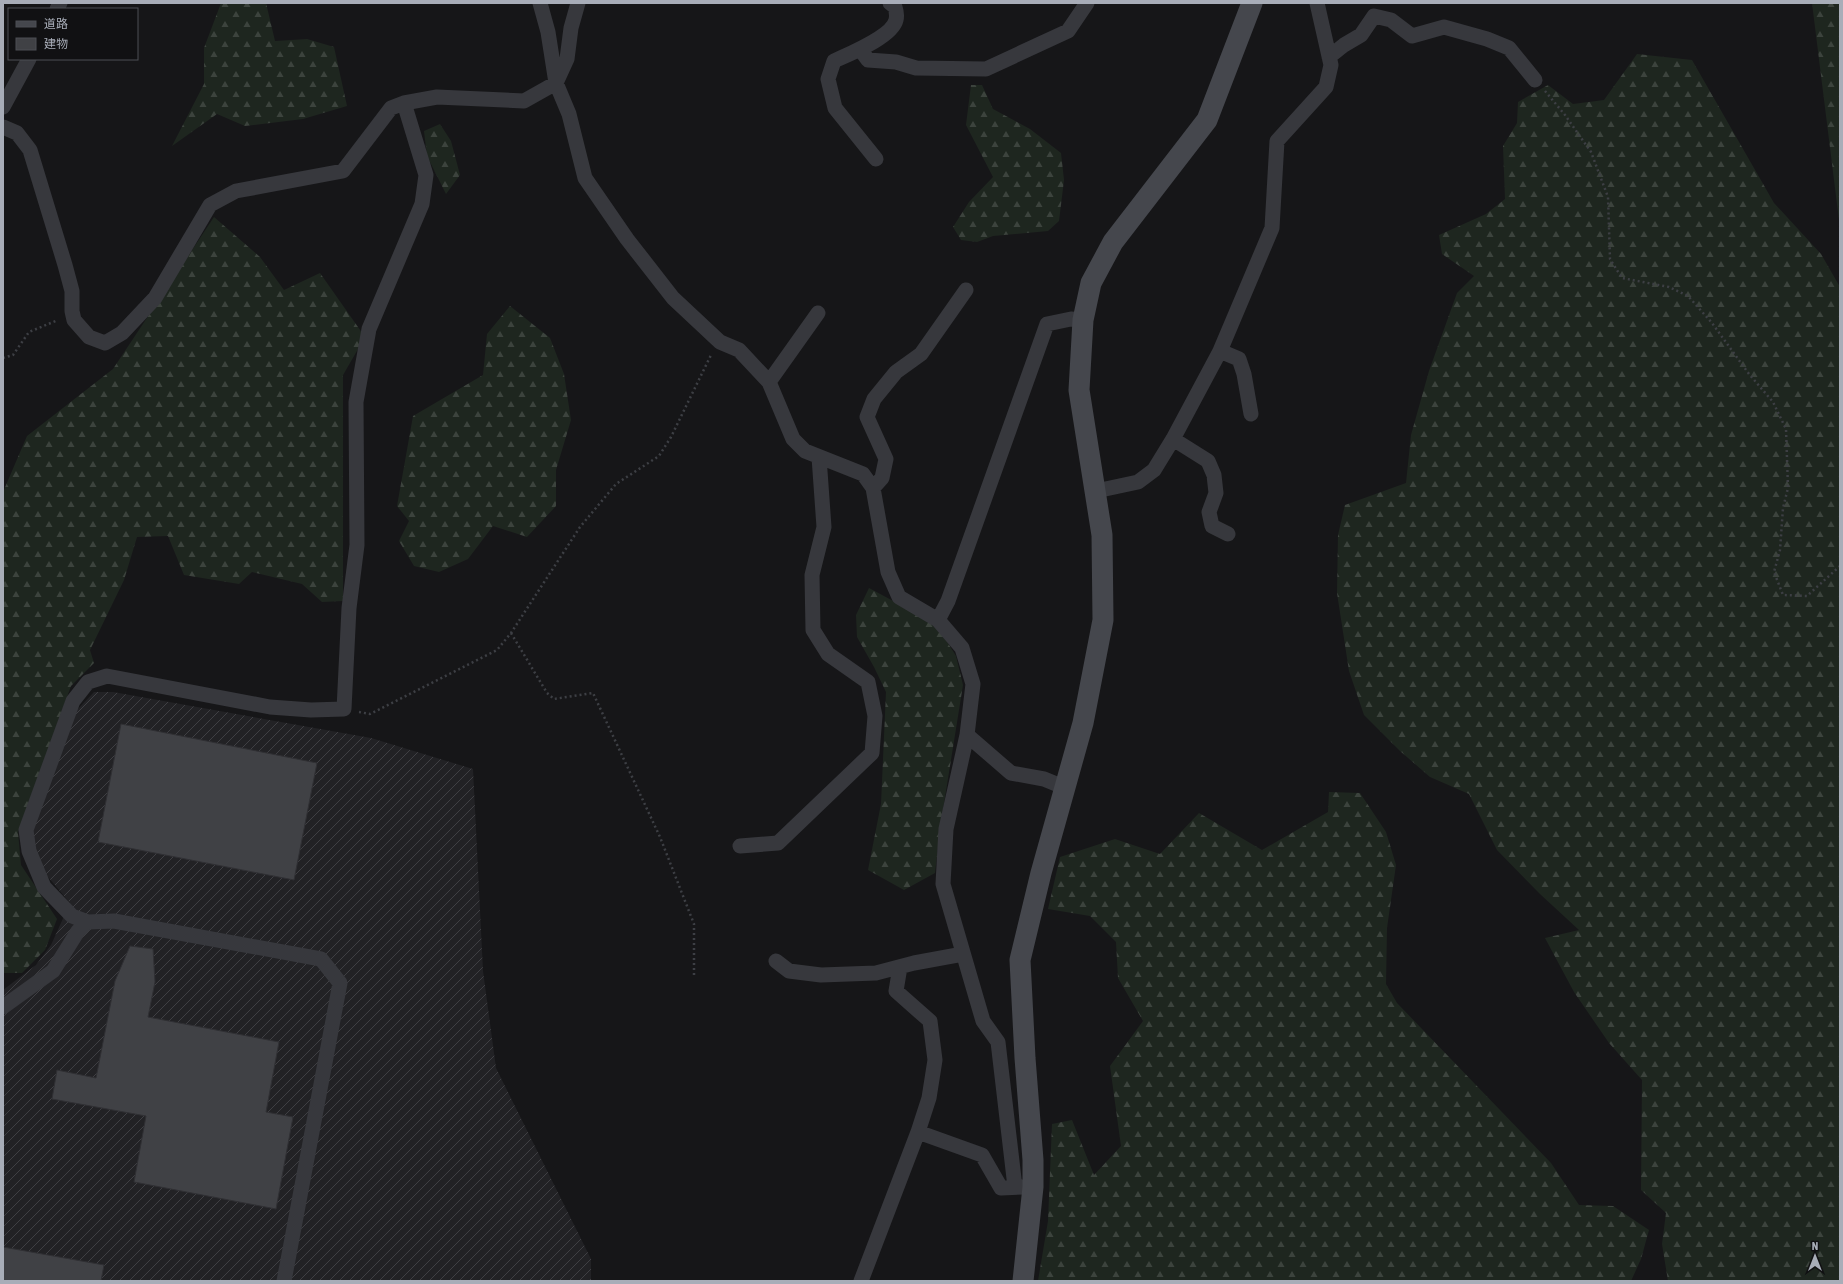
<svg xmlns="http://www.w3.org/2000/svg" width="1843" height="1284" font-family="'Asap Condensed','Noto Sans JP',sans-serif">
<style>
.industrial{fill:url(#industrial-furrows)}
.forest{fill:url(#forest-firs)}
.building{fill:#404145;stroke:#303034}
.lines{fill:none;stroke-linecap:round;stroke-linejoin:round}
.path{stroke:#3d3f44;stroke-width:2.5;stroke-dasharray:2 3;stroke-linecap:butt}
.street{stroke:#37383d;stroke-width:15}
.secondary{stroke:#45474d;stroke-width:21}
</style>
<defs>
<pattern id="industrial-furrows" width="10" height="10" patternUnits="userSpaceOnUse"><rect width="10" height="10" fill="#222225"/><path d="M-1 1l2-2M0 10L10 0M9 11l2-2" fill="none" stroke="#3f3f43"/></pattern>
<pattern id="forest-firs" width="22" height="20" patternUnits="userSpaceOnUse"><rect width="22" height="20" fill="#1e261f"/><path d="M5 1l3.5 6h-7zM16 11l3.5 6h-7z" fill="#3c433d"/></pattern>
</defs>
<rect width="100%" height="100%" fill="#161618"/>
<path class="industrial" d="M 94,692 L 113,692 L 371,738 L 473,769 L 483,971 L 496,1068 L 591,1259 L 591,1281 L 3,1281 L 3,990 L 36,965 L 51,945 L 70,903 L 43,871 L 35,850 L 32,830 L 77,710 Z"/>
<path class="forest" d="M 221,3 L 266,3 L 275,41 L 307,39 L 334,47 L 347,106 L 303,119 L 245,126 L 217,114 L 172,146 L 204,84 L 204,48 Z
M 1812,3 L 1840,3 L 1840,231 L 1839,220 Z
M 1637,54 L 1692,60 L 1774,203 L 1821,254 L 1840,287 L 1840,1281 L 1668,1281 L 1662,1244 L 1666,1213 L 1641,1190 L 1642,1080 L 1609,1043 L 1574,992 L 1545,938 L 1579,930 L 1540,894 L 1497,850 L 1469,794 L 1430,777 L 1400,751 L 1364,715 L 1349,671 L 1337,593 L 1338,535 L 1345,505 L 1406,483 L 1411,435 L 1429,371 L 1457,293 L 1474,276 L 1442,254 L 1439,235 L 1486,214 L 1505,199 L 1503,146 L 1517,123 L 1518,102 L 1548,85 L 1573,104 L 1604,100 Z
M 971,85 L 982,85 L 993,109 L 1030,129 L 1061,153 L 1064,180 L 1059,221 L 1048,231 L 993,236 L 977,242 L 961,240 L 953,227 L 969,202 L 993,177 L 966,125 Z
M 440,124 L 451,141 L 460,175 L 446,194 L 427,156 L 424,131 Z
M 214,217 L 260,257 L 284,290 L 320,273 L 365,337 L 343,375 L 343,601 L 322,602 L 302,584 L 252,572 L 239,584 L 184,575 L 168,536 L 137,537 L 124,580 L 90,650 L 94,663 L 71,686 L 18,832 L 21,865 L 57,919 L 45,950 L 22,973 L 3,973 L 3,492 L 27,436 L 113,369 Z
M 510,306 L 550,338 L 564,374 L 571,420 L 556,470 L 556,506 L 527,537 L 493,526 L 468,559 L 439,572 L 414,566 L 399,541 L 409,521 L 397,506 L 413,416 L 483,375 L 487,334 Z
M 869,588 L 936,624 L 956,656 L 963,685 L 941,822 L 935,873 L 904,890 L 868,870 L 881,804 L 886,692 L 874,667 L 857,637 L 856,615 Z
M 1329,792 L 1360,793 L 1386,832 L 1396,865 L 1387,928 L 1386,984 L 1397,1003 L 1551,1163 L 1579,1205 L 1613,1206 L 1649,1230 L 1641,1259 L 1631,1281 L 1038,1281 L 1048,1221 L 1052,1124 L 1072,1120 L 1094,1175 L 1121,1146 L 1110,1066 L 1143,1021 L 1118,978 L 1116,942 L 1090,916 L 1048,909 L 1060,857 L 1115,839 L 1160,854 L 1199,813 L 1262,850 L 1328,812 Z"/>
<path class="building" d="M 121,724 L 317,763 L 294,880 L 98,842 Z
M 130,946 L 153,949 L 155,982 L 148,1017 L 279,1042 L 266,1112 L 293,1117 L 276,1209 L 134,1182 L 146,1116 L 52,1099 L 57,1070 L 96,1078 L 115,981 Z
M 3,1247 L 104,1265 L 101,1281 L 3,1281 Z"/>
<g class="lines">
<path class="path" d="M 1545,91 L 1565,115 L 1591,152 L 1608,197 L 1610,259 L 1622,278 L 1669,287 L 1688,296 L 1712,323 L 1749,374 L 1773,402 L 1786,429 L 1788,488 L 1783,508 L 1780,550 L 1774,572 L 1783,595 L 1807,596 L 1840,566
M 3,358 L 13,355 L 29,332 L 58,320
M 511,633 L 547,693 L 554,699 L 593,693 L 660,837 L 694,924 L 694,975
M 359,712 L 370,714 L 497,650 L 511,633 L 580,527 L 616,484 L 659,456 L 671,437 L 711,355"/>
<path class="street" d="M 540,3 L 548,32 L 556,83 L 569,114 L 585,178 L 627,239 L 673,298 L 720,342 L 739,350 L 769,382 L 793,439 L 805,451 L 863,474 L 873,488 L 888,572 L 899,597 L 938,620 L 948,601 L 1047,324 L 1071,319 L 1083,320
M 57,9 L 60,3
M 860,49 L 868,60 L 896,62 L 916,68 L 986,69 L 1068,31 L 1087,3
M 1329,57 L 1344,45 L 1361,35 L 1374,16 L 1391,20 L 1412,36 L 1444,27 L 1487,39 L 1509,48 L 1535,80
M 3,107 L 29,59
M 3,127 L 17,133 L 30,150 L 65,265 L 72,291 L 72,311 L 74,320 L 89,337 L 105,343 L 122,333 L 155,298 L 210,205 L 236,191 L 343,171 L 391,108 L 404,103 L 437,97 L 524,101 L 556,83 L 567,59 L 571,28 L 578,3
M 876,159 L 835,108 L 828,79 L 834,61 C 849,54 892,37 896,20 C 897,16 896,10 895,7 L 890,3
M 1220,351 L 1239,359 L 1244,374 L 1251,414
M 769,382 L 818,313
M 1173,439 L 1208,461 L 1214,475 L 1216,493 L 1209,512 L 1212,526 L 1228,534
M 873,488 L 882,478 L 886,459 L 867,417 L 874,399 L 896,372 L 921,354 L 966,290
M 1096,491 L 1138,482 L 1154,470 L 1173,439 L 1220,351 L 1272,228 L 1277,141 L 1326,87 L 1331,65 L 1317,3
M 938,620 L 962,648 L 973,684 L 967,735 L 946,829 L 943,884 L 983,1021 L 998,1042 L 1015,1187
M 967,735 L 1011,773 L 1044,779 L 1066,788
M 740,846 L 778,843 L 872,753 L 875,716 L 868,682 L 828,654 L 813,630 L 812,575 L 824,527 L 819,457
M 88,922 L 72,916 L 44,887 L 29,851 L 26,830 L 73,701 L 88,682 L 107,676 L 270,707 L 311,710 L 344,709 L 349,608 L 357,545 L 356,402 L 369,329 L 422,204 L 426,175 L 404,103
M 776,961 L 789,971 L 821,975 L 876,973 L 914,963 L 963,954
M 3,1007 L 53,971 L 78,931 L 88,922 L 114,921 L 321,959 L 340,983 L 284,1281
M 918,1132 L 982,1155 L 1001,1188 L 1024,1187
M 861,1281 L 918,1132 L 929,1098 L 935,1060 L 930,1021 L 896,991 L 900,967"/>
<path class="secondary" d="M 1023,1281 L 1033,1187 L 1033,1160 L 1025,1058 L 1020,960 L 1041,873 L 1083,723 L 1103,620 L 1102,535 L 1079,390 L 1083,320 L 1091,283 L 1113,242 L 1207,120 L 1252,3"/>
</g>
<rect width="1843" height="1284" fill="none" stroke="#a8adb8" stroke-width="8"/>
<rect x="8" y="8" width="130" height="52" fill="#111113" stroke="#4d4f55"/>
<rect x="16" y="21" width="20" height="6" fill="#45474d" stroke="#4d4f55"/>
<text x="44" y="28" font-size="12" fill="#a8adb8">道路</text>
<rect x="16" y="38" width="20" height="12" fill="#404145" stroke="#4d4f55"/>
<text x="44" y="48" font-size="12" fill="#a8adb8">建物</text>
<g transform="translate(1815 1256)" stroke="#111113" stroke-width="3" paint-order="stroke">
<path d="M0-3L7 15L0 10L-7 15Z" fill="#a8adb8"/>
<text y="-6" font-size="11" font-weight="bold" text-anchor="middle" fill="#a8adb8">N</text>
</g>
</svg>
